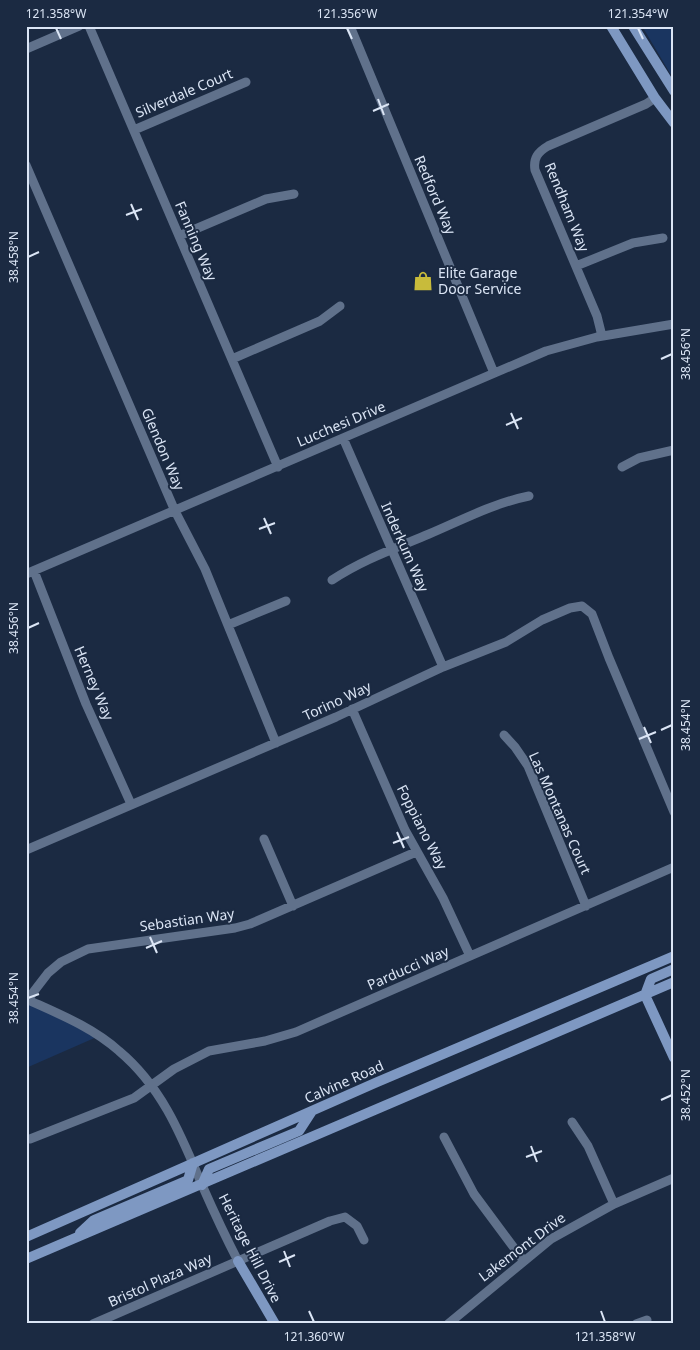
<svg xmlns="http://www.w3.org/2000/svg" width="700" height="1350" font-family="'Noto Sans',sans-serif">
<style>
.green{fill:#1a3560}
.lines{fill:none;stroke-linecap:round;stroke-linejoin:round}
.street{stroke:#60718b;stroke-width:9}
.secondary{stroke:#7e98c2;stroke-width:10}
.ticks{fill:none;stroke:#dbe5f5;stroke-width:2}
.labels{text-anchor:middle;stroke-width:4;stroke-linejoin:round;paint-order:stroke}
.street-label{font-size:14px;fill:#dbe5f5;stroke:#1b2a42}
.poi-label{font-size:14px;fill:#dbe5f5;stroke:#1b2a42;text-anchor:start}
.neatline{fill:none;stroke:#dbe5f5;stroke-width:2}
.ticks-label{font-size:12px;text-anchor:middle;fill:#dbe5f5}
</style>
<rect width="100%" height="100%" fill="#1b2a42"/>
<path class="green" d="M 642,26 L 674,26 L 674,80 Z
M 26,999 L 99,1036 L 26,1068 Z"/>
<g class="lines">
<path class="street" d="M 89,26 L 278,467
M 350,26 L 494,373
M 26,49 L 79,26
M 134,130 L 246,82
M 26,165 L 175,511 L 205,569 L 276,743
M 179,236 L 266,199 L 294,194
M 576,266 L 633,243 L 663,238
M 602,336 L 597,316 L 535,170 C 533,158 538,152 548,146 L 646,104 L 655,98
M 232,359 L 320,321 L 340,306
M 343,438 L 443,667
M 622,467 L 639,458 L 674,450
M 34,571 L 86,704 L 131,804
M 26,574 L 546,351 L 597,337 L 674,324
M 332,580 C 362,560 396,548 429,534 C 462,520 494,503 529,496
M 228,625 L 286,601
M 352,709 L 405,830 L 443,898 L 470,956
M 504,735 L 515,747 L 528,766 L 586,906
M 264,839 L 293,906
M 26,850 L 336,717 L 443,667 L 506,642 L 542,620 L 570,608 L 582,606 L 592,614 L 609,658 L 674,812
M 26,999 C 59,1014 92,1027 119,1051 C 162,1087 181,1135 202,1185 C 213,1210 225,1236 238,1261
M 28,999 L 48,973 L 61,962 L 88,949 L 235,928 L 250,924 L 416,852
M 572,1122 L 588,1146 L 614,1204
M 444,1137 L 474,1194 L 523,1260
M 30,1139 L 134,1098 L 174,1069 L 209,1051 L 265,1041 L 296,1032 L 674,867
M 93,1324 L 330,1221 L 345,1217 L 357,1226 L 364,1240
M 448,1324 L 551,1239 L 614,1204 L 674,1178
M 636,1324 L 647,1320"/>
<path class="secondary" d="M 611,26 L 655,98 L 674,123
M 633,26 L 674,91
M 645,995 L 674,1058
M 645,995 L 651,979 L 674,969
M 202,1185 L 209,1169 L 299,1131 L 312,1111
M 80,1233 L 94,1220 L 188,1180 L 193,1163
M 26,1237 L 375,1083 L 674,956
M 26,1259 L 674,982
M 238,1261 L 275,1324"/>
</g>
<path class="ticks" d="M 56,28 L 61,39M 347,28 L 352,39M 638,28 L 643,39M 378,99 L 384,115M 373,111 L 389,104M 131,204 L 138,220M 126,215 L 142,209M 28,257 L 39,252M 661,359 L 672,354M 511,413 L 518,429M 506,425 L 522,418M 264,518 L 271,534M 259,529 L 275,523M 28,628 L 39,623M 644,727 L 651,743M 661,730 L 672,725M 639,739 L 656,732M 397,832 L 404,848M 393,843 L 409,837M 150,937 L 157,953M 146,948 L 162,941M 28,998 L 39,994M 661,1100 L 672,1095M 531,1146 L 537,1162M 526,1157 L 542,1151M 284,1251 L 290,1267M 279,1262 L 295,1255M 309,1311 L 314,1322M 601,1311 L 605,1322"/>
<defs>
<symbol id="shop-bare" viewBox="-9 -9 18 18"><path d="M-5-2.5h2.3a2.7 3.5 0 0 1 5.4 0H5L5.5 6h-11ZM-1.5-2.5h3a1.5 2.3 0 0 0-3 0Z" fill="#c8bb3b" stroke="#1b2a42" stroke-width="2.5" paint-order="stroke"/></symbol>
</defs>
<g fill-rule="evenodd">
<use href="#shop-bare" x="409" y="267" width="28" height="28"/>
</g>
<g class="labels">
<g class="street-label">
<text transform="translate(184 93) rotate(-23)" y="5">Silverdale Court</text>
<text transform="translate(435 195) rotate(67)" y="5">Redford Way</text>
<text transform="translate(567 207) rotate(68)" y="5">Rendham Way</text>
<text transform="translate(196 241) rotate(67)" y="5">Fanning Way</text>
<text transform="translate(341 424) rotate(-23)" y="5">Lucchesi Drive</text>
<text transform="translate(163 449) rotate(67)" y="5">Glendon Way</text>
<text transform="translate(405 547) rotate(66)" y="5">Inderkum Way</text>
<text transform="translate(94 683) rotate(67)" y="5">Herney Way</text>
<text transform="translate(337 701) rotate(-25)" y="5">Torino Way</text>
<text transform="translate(560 813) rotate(66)" y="5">Las Montanas Court</text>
<text transform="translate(422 827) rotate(63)" y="5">Foppiano Way</text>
<text transform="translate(187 920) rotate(-8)" y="5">Sebastian Way</text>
<text transform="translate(408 968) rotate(-24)" y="5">Parducci Way</text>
<text transform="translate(344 1082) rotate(-24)" y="5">Calvine Road</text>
<text transform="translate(522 1247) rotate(-37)" y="5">Lakemont Drive</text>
<text transform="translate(250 1248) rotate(63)" y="5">Heritage Hill Drive</text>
<text transform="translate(160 1280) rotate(-24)" y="5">Bristol Plaza Way</text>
</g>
<g class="poi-label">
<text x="438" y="278">Elite Garage<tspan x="438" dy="16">Door Service</tspan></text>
</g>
</g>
<rect width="700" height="1350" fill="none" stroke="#1b2a42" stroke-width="55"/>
<rect x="28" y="28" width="644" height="1294" class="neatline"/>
<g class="ticks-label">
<text x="56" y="18">121.358°W</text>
<text x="347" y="18">121.356°W</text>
<text x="638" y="18">121.354°W</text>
<text transform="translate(14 257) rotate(-90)" y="4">38.458°N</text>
<text transform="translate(686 354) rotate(-90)" y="4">38.456°N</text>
<text transform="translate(14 628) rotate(-90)" y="4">38.456°N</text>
<text transform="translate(686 725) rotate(-90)" y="4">38.454°N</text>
<text transform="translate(14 998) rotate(-90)" y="4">38.454°N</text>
<text transform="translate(686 1095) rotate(-90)" y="4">38.452°N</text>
<text x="314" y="1341">121.360°W</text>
<text x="605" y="1341">121.358°W</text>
</g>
</svg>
